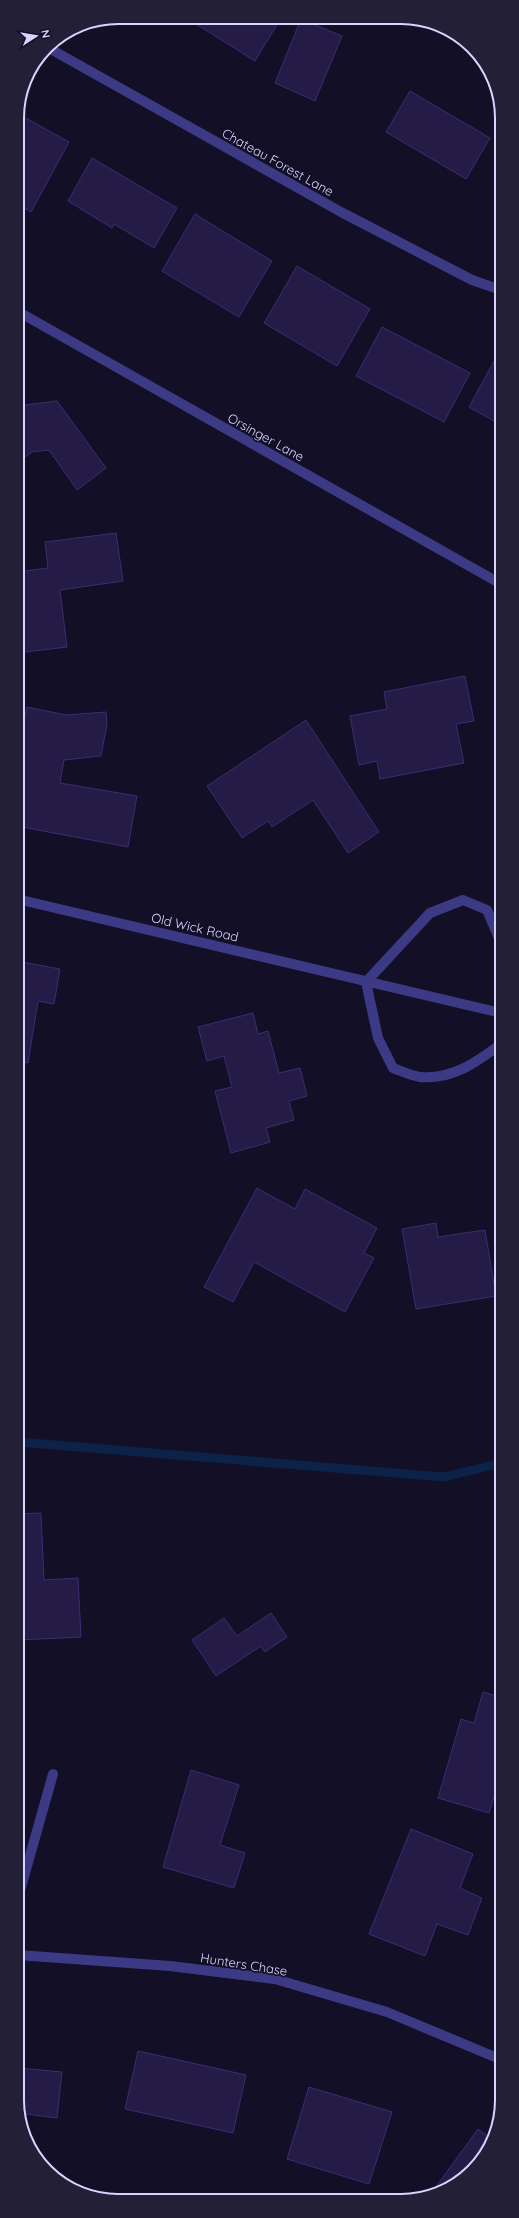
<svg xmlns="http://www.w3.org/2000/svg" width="519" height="2218" font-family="Quicksand,sans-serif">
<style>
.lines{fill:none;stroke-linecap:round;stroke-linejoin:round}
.stream{stroke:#0c2248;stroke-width:9}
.building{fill:#241b47;stroke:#3b2d73}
.minor{stroke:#3d3a85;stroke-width:10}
.labels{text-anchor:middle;stroke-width:3.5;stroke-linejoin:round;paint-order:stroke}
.street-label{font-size:13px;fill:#d9d4ff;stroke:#130f26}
.rim{fill:none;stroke:#d9d4ff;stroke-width:2}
</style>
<rect width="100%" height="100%" fill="#130f26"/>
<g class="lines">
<path class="stream" d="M 18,1442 L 444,1477 L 502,1463"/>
</g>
<path class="building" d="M 185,17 L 281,18 L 255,61 Z
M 301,19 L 342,36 L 315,101 L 275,83 Z
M 410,91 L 490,138 L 466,179 L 386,132 Z
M 17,113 L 69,142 L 31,212 L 17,204 Z
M 92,158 L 177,208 L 154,248 L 114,224 L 112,228 L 68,201 Z
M 195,214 L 272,261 L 239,317 L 162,271 Z
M 297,266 L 370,309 L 337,366 L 264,323 Z
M 382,327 L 470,373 L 444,422 L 356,376 Z
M 494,361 L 501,365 L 501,425 L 469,407 Z
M 57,401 L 106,468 L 77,490 L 49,450 L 32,452 L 17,463 L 17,406 Z
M 116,533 L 123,581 L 60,590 L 67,647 L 17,653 L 17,572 L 48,568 L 45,542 Z
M 465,676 L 474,721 L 456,724 L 464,763 L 380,779 L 377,761 L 359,765 L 350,716 L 387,709 L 384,692 Z
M 27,707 L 66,715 L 106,712 L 107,724 L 101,756 L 64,760 L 60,783 L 137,796 L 128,847 L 17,826 L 17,725 L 23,725 Z
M 306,720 L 379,832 L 348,853 L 313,800 L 272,827 L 268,821 L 242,838 L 207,786 Z
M 17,961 L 60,969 L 54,1004 L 38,1001 L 28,1063 L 18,1061 Z
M 253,1013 L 258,1034 L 268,1031 L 279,1073 L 300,1068 L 307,1096 L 289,1101 L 294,1120 L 266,1128 L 270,1142 L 231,1153 L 215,1091 L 232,1087 L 224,1056 L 207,1061 L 198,1027 Z
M 257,1188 L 295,1209 L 305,1189 L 377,1228 L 364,1253 L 374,1258 L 345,1312 L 254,1262 L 233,1302 L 204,1287 Z
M 436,1223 L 438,1237 L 485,1230 L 496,1296 L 416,1309 L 402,1229 Z
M 41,1513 L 44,1580 L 78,1578 L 81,1637 L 18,1640 L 18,1514 Z
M 271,1613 L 287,1637 L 265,1652 L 261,1646 L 216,1676 L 192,1640 L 224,1618 L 237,1636 Z
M 483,1692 L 502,1698 L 502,1771 L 489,1813 L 438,1798 L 461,1719 L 474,1723 Z
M 191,1770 L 239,1785 L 220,1845 L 245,1853 L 234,1888 L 163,1867 Z
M 411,1829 L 473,1854 L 460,1888 L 482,1898 L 468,1935 L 437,1924 L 425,1956 L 369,1934 Z
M 138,2051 L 246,2075 L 233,2133 L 125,2109 Z
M 18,2068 L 62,2072 L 57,2118 L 18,2113 Z
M 309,2087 L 392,2112 L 369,2184 L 287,2159 Z
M 478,2129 L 493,2140 L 477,2167 L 451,2188 L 440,2191 L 435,2188 Z"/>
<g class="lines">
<path class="minor" d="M 48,46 L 54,51 L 341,212 L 472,280 L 501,290
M 17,311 L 501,584
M 17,899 L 501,1013
M 501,943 L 487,910 L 463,900 L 430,913 L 366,982 L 378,1038 L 393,1068 C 401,1071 411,1076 420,1077 C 452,1080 477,1062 501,1044
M 18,1898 L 53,1774
M 18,1955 L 170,1966 L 275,1979 L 387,2012 L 502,2060"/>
</g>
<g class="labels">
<g class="street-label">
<text transform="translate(278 162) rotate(29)" y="5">Chateau Forest Lane</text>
<text transform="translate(266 437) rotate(29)" y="5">Orsinger Lane</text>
<text transform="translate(195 927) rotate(13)" y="5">Old Wick Road</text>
<text transform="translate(244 1964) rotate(9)" y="5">Hunters Chase</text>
</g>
</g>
<path d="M0 0H519V2218H0ZM118 24H401A94 94 0 0 1 495 118V2100A94 94 0 0 1 401 2194H118A94 94 0 0 1 24 2100V118A94 94 0 0 1 118 24Z" fill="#231f37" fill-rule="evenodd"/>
<path class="rim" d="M118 24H401A94 94 0 0 1 495 118V2100A94 94 0 0 1 401 2194H118A94 94 0 0 1 24 2100V118A94 94 0 0 1 118 24Z"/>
<g transform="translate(36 36) rotate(78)" stroke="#130f26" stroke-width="3" paint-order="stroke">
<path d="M0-3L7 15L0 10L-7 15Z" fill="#d9d4ff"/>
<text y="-6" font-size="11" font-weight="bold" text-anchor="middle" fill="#d9d4ff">N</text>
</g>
</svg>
